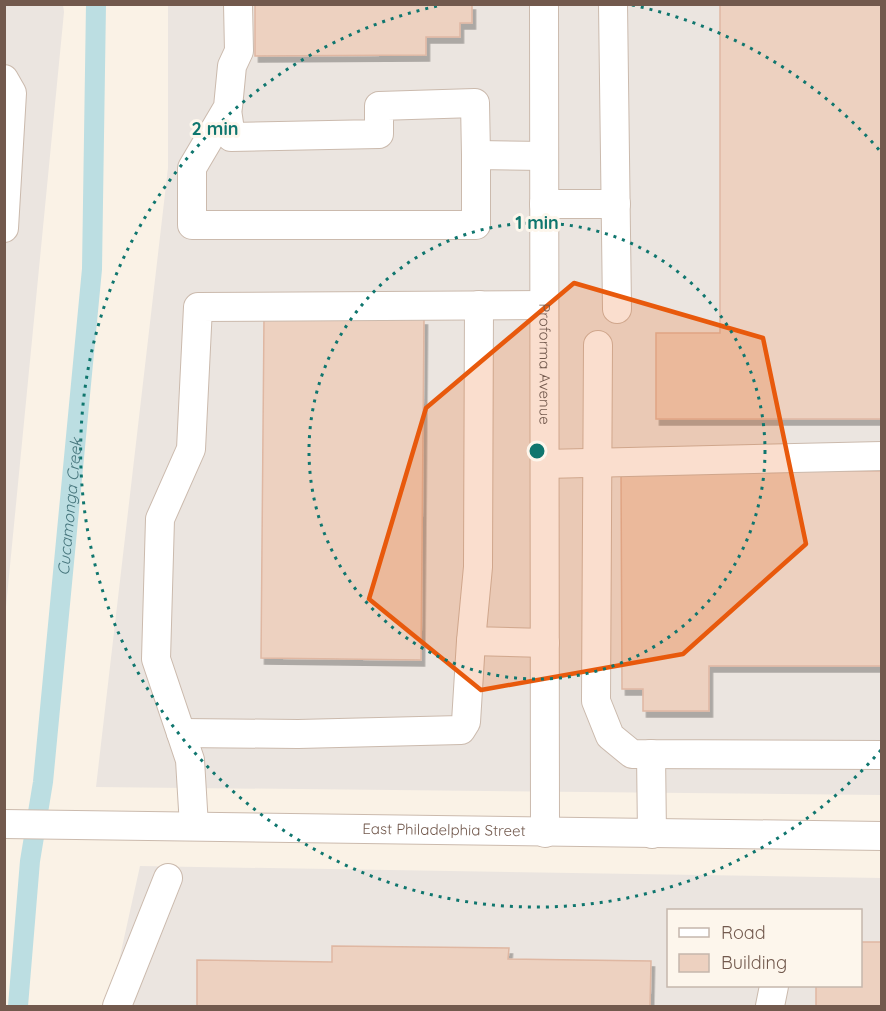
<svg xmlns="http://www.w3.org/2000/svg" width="886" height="1011" font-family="Quicksand,sans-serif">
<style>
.industrial{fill:#ebe5e0;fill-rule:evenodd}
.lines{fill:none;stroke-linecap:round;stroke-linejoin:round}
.canal{stroke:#bcdee2;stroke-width:20}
.building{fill:#edd1c0;stroke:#dfb7a2;stroke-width:1.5;filter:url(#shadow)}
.minor-casing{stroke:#cbbaad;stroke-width:30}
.minor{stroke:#fff;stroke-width:28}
.marked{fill:#e8590c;fill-opacity:0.2;stroke:#e8590c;stroke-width:4.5;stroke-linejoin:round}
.ring{fill:none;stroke:#0f766e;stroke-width:3;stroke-dasharray:3 6}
.labels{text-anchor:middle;stroke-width:6;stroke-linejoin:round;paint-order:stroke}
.street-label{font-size:15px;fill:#72594d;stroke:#fdf6ec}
.water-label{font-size:16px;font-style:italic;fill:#46757c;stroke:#fdf6ec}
.centre{fill:#0f766e;stroke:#fdf6ec;stroke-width:3}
.ring-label{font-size:18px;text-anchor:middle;font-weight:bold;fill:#0f766e;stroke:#fdf6ec;stroke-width:6;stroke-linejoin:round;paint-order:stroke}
</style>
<defs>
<filter id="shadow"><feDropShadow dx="3.5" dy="6" stdDeviation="0" flood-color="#0004"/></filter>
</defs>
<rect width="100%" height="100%" fill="#faf2e6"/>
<path class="industrial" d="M 5,5 L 63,5 L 64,12 L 5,617 Z
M 168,5 L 881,5 L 881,795 L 96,787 L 168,168 Z
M 140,866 L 881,878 L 881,1006 L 109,1006 ZM 668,910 L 860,910 L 860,986 L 668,986 Z"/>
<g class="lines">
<path class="canal" id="s1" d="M 18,1006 L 30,861 L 43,782 L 92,269 L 96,4"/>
</g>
<path class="building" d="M 255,4 L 472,4 L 472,23 L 460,23 L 460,37 L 426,37 L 426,55 L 255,56 Z
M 720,4 L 882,4 L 882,419 L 656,419 L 656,333 L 720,333 Z
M 264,318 L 424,319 L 421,660 L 261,658 Z
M 621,471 L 882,471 L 882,666 L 709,666 L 709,711 L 643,711 L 643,689 L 622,689 Z
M 860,942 L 882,942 L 882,1006 L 816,1006 L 816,986 L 860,986 Z
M 332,946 L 509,948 L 508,959 L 651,961 L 650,1006 L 197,1006 L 197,960 L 332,962 Z"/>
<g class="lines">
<defs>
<g id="minor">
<path d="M 238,4 L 239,51 L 232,66 L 228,107 L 192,168 L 192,225 L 476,225 L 476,155 L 544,156"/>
<path id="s2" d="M 544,4 L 545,833"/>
<path d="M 613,4 L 617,309"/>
<path d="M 4,79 L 12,93 L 4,228"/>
<path d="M 227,110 L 231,137 L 379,134 L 379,106 L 475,103 L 476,155"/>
<path d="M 544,204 L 616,204"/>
<path d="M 479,305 L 478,567 L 471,641 L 545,643"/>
<path d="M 598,345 L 596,701 L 610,736 L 632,754 L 882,755"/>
<path d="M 545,464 L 882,456"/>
<path d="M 181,733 L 298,734 L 461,730 L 466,722 L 471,641"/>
<path d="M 651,754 L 652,834"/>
<path id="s3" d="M 4,824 L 882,836"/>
<path d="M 194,826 L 190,760 L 156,659 L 160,519 L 191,449 L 198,307 L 544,305"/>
<path d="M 117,1006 L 168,878"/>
<path d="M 770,1006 L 774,986"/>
</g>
</defs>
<use href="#minor" class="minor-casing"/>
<use href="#minor" class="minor"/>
</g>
<path class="marked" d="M 574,283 L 763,338 L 806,544 L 683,654 L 481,690 L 369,599 L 426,408 Z"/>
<g class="ring">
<circle cx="537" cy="451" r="228"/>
<path d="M881 750A456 456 0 1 1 442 5M632 5A456 456 0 0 1 881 152"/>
</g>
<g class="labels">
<g class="street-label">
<text dy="5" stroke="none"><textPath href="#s2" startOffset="360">Proforma Avenue</textPath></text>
<text dy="5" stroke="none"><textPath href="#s3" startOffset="440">East Philadelphia Street</textPath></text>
</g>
<g class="water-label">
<text dy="6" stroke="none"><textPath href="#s1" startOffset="502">Cucamonga Creek</textPath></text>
</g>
</g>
<circle cx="537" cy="451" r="9" class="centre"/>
<g class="ring-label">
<text x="215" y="135">2 min</text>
<text x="537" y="229">1 min</text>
</g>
<rect width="886" height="1011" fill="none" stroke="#72594d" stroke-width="12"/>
<rect x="667" y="909" width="195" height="78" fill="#fdf6ec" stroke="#c5b7ac" stroke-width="1.5"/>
<rect x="679" y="928" width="30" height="9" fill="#ffffff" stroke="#c5b7ac" stroke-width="1.5"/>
<text x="721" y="939" font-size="18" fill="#72594d">Road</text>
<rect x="679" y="954" width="30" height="18" fill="#edd1c0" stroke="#c5b7ac" stroke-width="1.5"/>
<text x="721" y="969" font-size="18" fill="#72594d">Building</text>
</svg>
